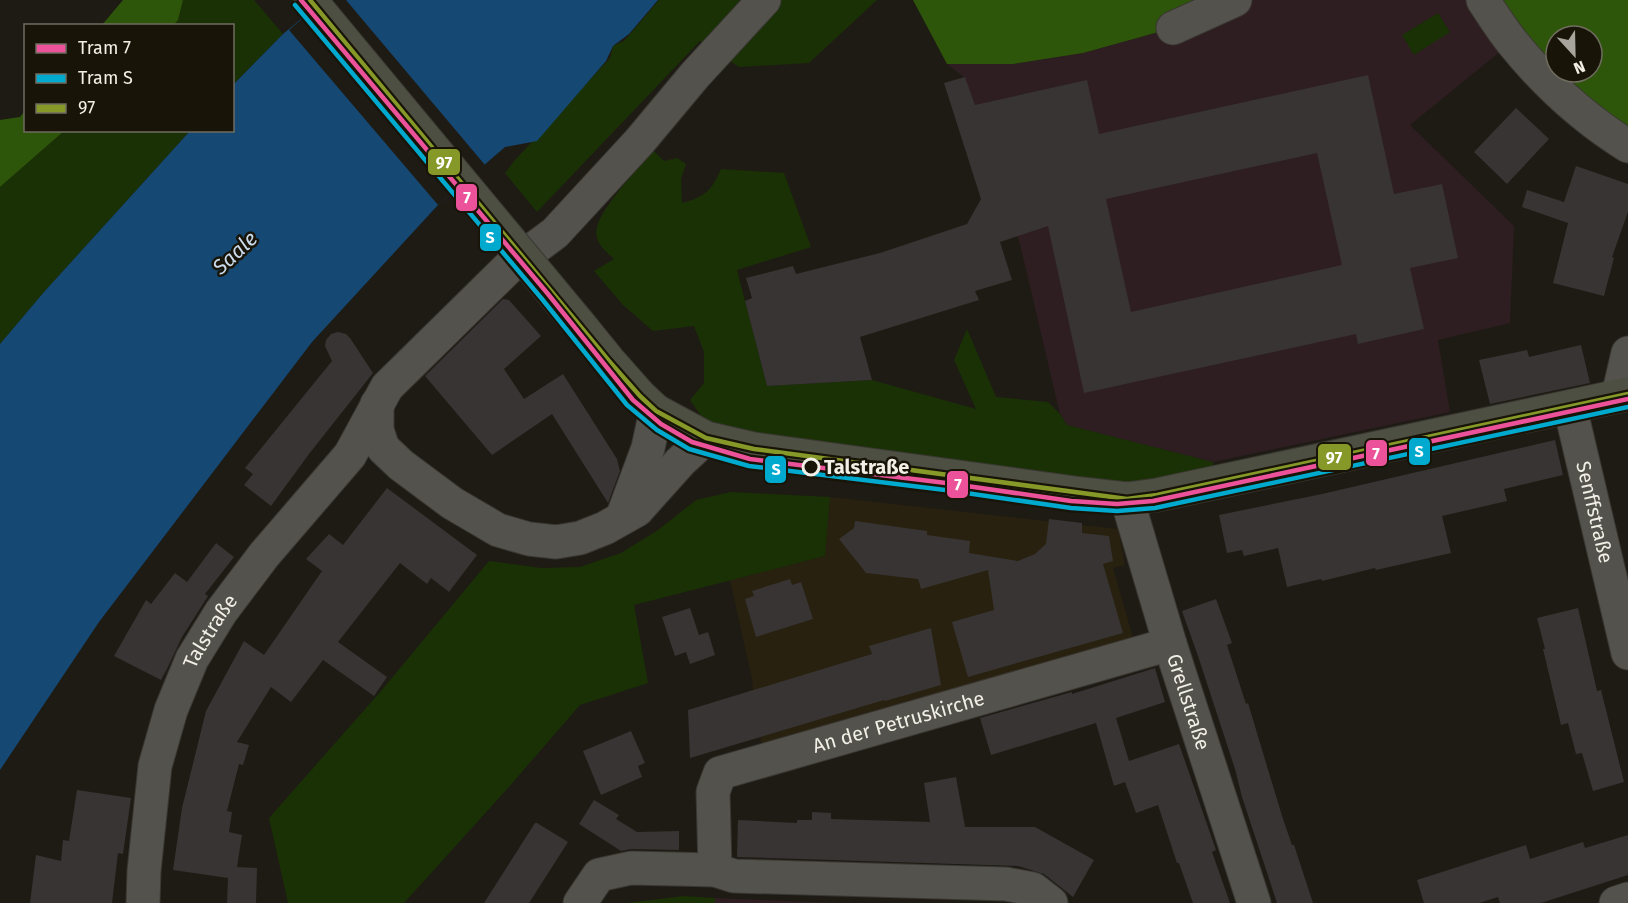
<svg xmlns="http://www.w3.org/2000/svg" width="1628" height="903" font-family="'Fira Sans',sans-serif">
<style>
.built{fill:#28210f}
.education{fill:#2e1e21}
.green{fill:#1a3106}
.forest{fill:#2e560a;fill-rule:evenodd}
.water{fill:#154873}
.pier{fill:#1e1b14}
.building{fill:#373433;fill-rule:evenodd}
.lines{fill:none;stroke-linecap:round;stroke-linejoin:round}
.minor-casing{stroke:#3a3732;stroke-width:35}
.major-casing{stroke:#3a3732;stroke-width:35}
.minor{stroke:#54524c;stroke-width:33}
.major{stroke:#4c4f42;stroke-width:33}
.major-bridge-casing{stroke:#3a3732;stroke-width:35;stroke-linecap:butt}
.major-bridge{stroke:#4c4f42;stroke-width:33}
.bus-1-casing{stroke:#181407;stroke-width:9}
.bus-1{stroke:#859828;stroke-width:4.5}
.tram-1-casing{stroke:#181407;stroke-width:9}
.tram-2-casing{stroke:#181407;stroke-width:9}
.tram-1{stroke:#eb5299;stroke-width:4.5}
.tram-2{stroke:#00a9ce;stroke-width:4.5}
.stop-dot{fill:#181407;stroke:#f2efe6;stroke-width:3}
.labels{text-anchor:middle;stroke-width:5;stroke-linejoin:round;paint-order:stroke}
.stop-label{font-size:20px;font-weight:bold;fill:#f2efe6;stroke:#181407;text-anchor:start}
.street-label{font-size:20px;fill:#f2efe6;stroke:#181407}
.water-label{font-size:21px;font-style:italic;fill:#cadbed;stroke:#181407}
.line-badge{stroke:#181407;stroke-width:2}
.badge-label{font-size:16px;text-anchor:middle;font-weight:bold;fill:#fff}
</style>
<rect width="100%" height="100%" fill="#1e1b14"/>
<path class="built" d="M 830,497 L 1118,529 L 1125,565 L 1113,568 L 1133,638 L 876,710 L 762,744 L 747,692 L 753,690 L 752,679 L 730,580 L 825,556 Z"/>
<path class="education" d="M 1235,0 L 1483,0 L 1512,42 L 1410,125 L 1514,226 L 1510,323 L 1438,340 L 1450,412 L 1213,462 L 1067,425 L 1060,414 L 1020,244 L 987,141 L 965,78 L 947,64 L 1013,64 L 1083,53 L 1173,28 Z
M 715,898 L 838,903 L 715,903 Z"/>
<path class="green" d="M 183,0 L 254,0 L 283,34 L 233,85 L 232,26 L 174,26 L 178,20 Z
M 659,0 L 877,0 L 809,63 L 739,67 L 700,41 L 537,212 L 505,173 L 515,160 L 610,58 L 613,46 L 624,41 Z
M 1438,13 L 1450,32 L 1414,55 L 1402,35 Z
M 64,131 L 190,131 L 44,292 L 0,344 L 0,187 Z
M 653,150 L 664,161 L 677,158 L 686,164 L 681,179 L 682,203 C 705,197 712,190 721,169 L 784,173 L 811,247 L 737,270 L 767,386 L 872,380 L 976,409 L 954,360 L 967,329 L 996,397 L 1048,402 L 1060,414 L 1067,425 L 1213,462 L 1215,478 L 1155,489 L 711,430 L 690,400 L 704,383 L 704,352 L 694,326 L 653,331 L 623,305 L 594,271 L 614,259 C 605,251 593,241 597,227 C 601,208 639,167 653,150 Z
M 731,492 L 830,497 L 825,556 L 634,605 L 648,683 L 580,705 L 508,788 L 404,903 L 288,903 L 269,818 L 381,691 L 489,561 L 541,568 L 580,567 L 621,553 L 658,530 L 696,500 Z
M 684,896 L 715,898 L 715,903 L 627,903 Z"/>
<path class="forest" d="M 123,0 L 183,0 L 178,20 L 174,25 L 102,25 Z
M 913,0 L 1235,0 L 1173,28 L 1083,53 L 1013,64 L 947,64 Z
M 1483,0 L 1628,0 L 1628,146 ZM 1556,36 L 1592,36 L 1592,72 L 1556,72 Z
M 25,111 L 26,130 L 64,131 L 0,187 L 0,120 L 20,117 Z"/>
<path class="water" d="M 324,0 L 658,0 L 629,34 L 613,46 L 606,61 L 537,141 L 505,147 L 438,205 L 312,342 L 99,622 L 0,770 L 0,344 L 44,292 L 190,131 L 232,130 L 233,85 L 283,34 Z"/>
<path class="pier" d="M 324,0 L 346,0 L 485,165 L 438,205 L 289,30 Z"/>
<path class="building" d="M 1368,75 L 1394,194 L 1442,184 L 1458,258 L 1410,268 L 1424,329 L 1358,344 L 1356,334 L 1084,393 L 1048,226 L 1000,242 L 1012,280 L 975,291 L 979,300 L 860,337 L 872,380 L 767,386 L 745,301 L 752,298 L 746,278 L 793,266 L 796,274 L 880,253 L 967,224 L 981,199 L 944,83 L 965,77 L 975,105 L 1087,80 L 1099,134 ZM 1317,153 L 1342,265 L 1131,312 L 1106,199 Z
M 1516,108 L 1549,139 L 1507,184 L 1474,152 Z
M 1576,166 L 1628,184 L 1628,212 L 1612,257 L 1614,258 L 1604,296 L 1553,283 L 1568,223 L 1522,207 L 1527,190 L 1564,202 Z
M 503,299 L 509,300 L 541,336 L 504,369 L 524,399 L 563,374 L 617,459 L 620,471 L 608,503 L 552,414 L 492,455 L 425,376 Z
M 338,332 L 346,334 L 350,338 L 373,373 L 309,454 L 271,506 L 244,485 L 253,474 L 245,468 L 332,361 L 325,346 L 326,340 L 331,334 Z
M 1581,345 L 1590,383 L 1490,404 L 1479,360 L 1527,350 L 1529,357 Z
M 1555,440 L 1563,475 L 1504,489 L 1507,501 L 1442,516 L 1451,553 L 1376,570 L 1375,568 L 1322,581 L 1321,579 L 1287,587 L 1278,548 L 1244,556 L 1242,550 L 1227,553 L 1219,515 L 1322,494 Z
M 387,488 L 477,555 L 449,592 L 431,578 L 427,584 L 400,563 L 338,642 L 387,677 L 374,696 L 323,660 L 291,702 L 271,687 L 237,742 L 249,745 L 243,765 L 239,764 L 227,811 L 232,812 L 229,832 L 242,835 L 237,867 L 257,868 L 256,903 L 227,903 L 228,878 L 173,870 L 182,808 L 206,711 L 244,641 L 264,655 L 322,571 L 306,559 L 329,534 L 343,545 Z
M 1049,519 L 1082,523 L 1082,533 L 1109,536 L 1113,561 L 1103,564 L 1123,633 L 968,677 L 952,622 L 994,610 L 988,570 L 921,589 L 918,579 L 866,573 L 839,539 L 854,528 L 855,521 L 927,531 L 927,535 L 970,541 L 969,553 L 1018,561 L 1035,554 L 1046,544 Z
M 216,543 L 234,557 L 205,594 L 208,596 L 182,637 L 167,669 L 161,680 L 114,656 L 146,600 L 151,604 L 175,573 L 187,582 Z
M 790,579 L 792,585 L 801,582 L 813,619 L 756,637 L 745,599 L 754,596 L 752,591 Z
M 1216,599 L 1232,643 L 1227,645 L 1246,704 L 1248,703 L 1282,816 L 1292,845 L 1294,845 L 1313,903 L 1277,903 L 1242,797 L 1235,769 L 1198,656 L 1182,611 Z
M 690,608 L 699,635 L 708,632 L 715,655 L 690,664 L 686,652 L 675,656 L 662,617 Z
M 1578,608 L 1597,691 L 1601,690 L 1624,782 L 1593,791 L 1582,753 L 1576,754 L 1568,723 L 1561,725 L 1543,649 L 1545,649 L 1537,618 Z
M 931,628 L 941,685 L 885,701 L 884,700 L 690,758 L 688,710 L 872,654 L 869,646 Z
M 1155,668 L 1165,702 L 1116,718 L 1129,761 L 1179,744 L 1216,850 L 1212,852 L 1230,903 L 1193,903 L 1179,863 L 1177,863 L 1158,805 L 1136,813 L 1125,782 L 1114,786 L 1096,723 L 991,755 L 980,718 L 1072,692 L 1072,694 Z
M 631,731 L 645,763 L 638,766 L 642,777 L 601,795 L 583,751 Z
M 956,777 L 965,827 L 1035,827 L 1094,860 L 1073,897 L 1044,874 L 1018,866 L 737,857 L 738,820 L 797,823 L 797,820 L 812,820 L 812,812 L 831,813 L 831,819 L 930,822 L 924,783 Z
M 77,790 L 131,798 L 123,854 L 118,853 L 112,903 L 30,903 L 36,855 L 61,861 L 63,840 L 69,841 Z
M 594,800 L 619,815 L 616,819 L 637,832 L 679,831 L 679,850 L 631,849 L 621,851 L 579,824 Z
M 535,823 L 537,823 L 568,842 L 538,889 L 529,903 L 484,903 Z
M 1628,835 L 1628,875 L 1541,903 L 1500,903 L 1498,897 L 1479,903 L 1424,903 L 1417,880 L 1526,845 L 1530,859 L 1583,842 L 1585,848 Z"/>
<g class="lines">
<defs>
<g id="minor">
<path d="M 1483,0 C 1492,14 1501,28 1512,42 C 1545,83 1583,118 1628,146"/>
<path d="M 1173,28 L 1235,0"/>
<path d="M 1618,396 L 1628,353"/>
<path d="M 377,404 L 377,430 L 383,448 L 401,465 L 452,503 L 498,530 L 529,539 L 556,542 L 580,538 L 605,528 L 637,510 L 680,462 L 706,438"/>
<path id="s1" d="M 1570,407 L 1628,653"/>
<path id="s2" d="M 1127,499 L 1170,644 L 1254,903"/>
<path d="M 622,518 L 648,448 L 656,411"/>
<path id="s3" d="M 715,870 L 713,792 L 720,773 L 1170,644"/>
<path id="s4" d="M 143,903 L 144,871 L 155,766 L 171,710 L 192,659 L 221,612 L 264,555 L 350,455 L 387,387 L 508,268 L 555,233 L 639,142 L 695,75 L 764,0"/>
<path d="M 580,903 L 599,875 L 631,868 L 715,870 L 734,876 L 1006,884 L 1033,889 L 1051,903"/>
<path d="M 1616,903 L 1628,899"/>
</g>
<path id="major" d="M 579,324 L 609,361 L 640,396 L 656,411 L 706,438 L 754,449 L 1075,493 L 1127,499 L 1157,495 L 1628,394"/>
</defs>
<use href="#minor" class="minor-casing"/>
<use href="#major" class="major-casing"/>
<use href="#minor" class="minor"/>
<use href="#major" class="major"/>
<defs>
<path id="major-bridge" d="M 310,0 L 579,324"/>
</defs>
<use href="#major-bridge" class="major-bridge-casing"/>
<use href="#major-bridge" class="major-bridge"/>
<defs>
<path id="bus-1" d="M 310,0 L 609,361 L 640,396 L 656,411 L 706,438 L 754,449 L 1127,499 L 1157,495 L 1628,394"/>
</defs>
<use href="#bus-1" class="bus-1-casing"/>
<use href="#bus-1" class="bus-1"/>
<defs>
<path id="tram-1" d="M 301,0 L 548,294 L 633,400 L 661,424 L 692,442 L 750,459 L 946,483 L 1071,501 L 1117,504 L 1153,501 L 1628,399"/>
<path id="tram-2" d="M 295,5 L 542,299 L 627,405 L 657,430 L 689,449 L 749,466 L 945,490 L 1071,508 L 1117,511 L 1155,508 L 1628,407"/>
</defs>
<use href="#tram-1" class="tram-1-casing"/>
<use href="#tram-2" class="tram-2-casing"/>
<use href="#tram-1" class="tram-1"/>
<use href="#tram-2" class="tram-2"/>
</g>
<circle class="stop-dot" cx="811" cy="467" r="8"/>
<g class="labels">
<g class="stop-label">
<text x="824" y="474">Talstraße</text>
</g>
<g class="street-label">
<text dy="7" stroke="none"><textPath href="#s1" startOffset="108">Senffstraße</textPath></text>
<text dy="7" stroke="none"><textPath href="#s4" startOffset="284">Talstraße</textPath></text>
<text dy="7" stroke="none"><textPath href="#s2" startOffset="212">Grellstraße</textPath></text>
<text dy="7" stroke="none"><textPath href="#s3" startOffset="284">An der Petruskirche</textPath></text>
</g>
<g class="water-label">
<text transform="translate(235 253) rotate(-43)" y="7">Saale</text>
</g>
</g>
<g class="line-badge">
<rect x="427" y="148" width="34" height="28" rx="6" fill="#859828"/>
<rect x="455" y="183" width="23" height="29" rx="6" fill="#eb5299"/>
<rect x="479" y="223" width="23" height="29" rx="6" fill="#00a9ce"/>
<rect x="1408" y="437" width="23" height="29" rx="6" fill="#00a9ce"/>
<rect x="1365" y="439" width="23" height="28" rx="6" fill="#eb5299"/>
<rect x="1317" y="443" width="35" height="28" rx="6" fill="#859828"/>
<rect x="764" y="455" width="23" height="29" rx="6" fill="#00a9ce"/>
<rect x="946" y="470" width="23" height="29" rx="6" fill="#eb5299"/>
</g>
<g class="badge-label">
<text x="444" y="168">97</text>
<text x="467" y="203">7</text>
<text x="490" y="243">S</text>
<text x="1419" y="457">S</text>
<text x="1376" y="459">7</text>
<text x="1334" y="463">97</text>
<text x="776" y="475">S</text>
<text x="958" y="490">7</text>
</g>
<rect x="24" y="24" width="210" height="108" fill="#181407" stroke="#6f6c60" stroke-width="1.5"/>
<rect x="36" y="44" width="30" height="9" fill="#eb5299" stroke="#6f6c60" stroke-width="1.5"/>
<text x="78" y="54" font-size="18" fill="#f2efe6">Tram 7</text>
<rect x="36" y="74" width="30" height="9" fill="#00a9ce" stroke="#6f6c60" stroke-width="1.5"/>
<text x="78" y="84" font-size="18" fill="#f2efe6">Tram S</text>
<rect x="36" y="104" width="30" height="9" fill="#859828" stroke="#6f6c60" stroke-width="1.5"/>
<text x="78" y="114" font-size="18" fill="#f2efe6">97</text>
<g transform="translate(1574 54) rotate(158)"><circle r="28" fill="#181407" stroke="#6f6c60" stroke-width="1.5"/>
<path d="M0-4.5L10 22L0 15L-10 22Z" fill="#a8a59c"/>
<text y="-9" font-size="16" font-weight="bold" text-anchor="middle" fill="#f2efe6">N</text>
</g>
</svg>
